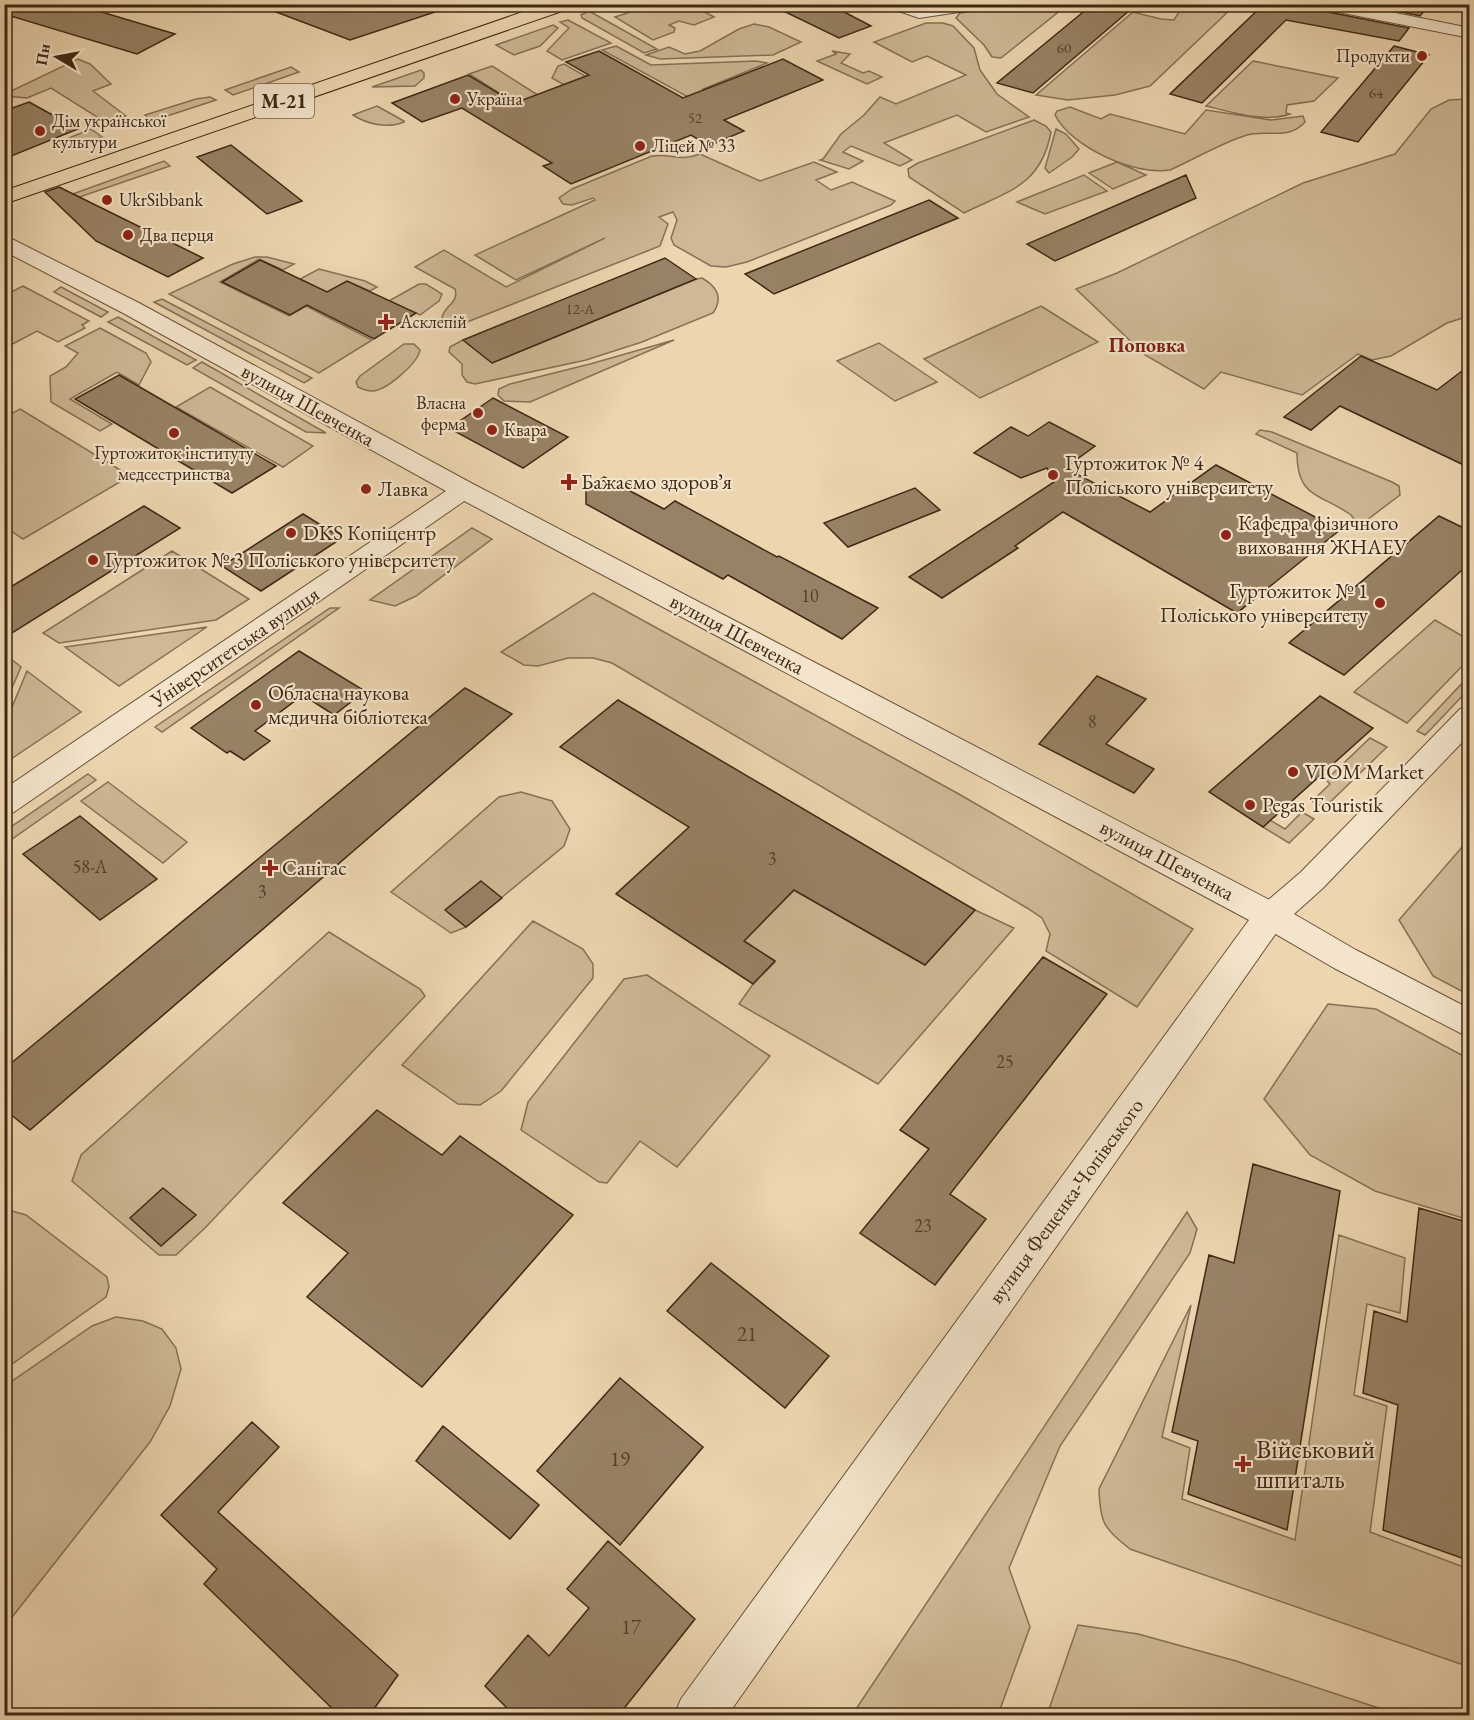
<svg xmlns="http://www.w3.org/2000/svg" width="1474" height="1720" font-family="'EB Garamond',serif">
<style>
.green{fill:#ceb895;stroke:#867055;stroke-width:1.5}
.building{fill:#988265;stroke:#3e2815;stroke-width:1.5}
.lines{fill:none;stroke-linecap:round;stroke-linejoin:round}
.minor-casing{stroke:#6a533c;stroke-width:2}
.tertiary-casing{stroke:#6a533c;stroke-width:2}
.trunk-casing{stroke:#3e2815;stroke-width:2}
.minor{fill:#f3e4cb;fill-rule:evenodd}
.tertiary{fill:#f3e4cb;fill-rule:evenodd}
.trunk{fill:#ecd5af;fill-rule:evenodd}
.poi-dot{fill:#8f2418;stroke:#f3e4cb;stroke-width:2}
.labels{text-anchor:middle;stroke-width:4.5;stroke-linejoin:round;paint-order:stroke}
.far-number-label{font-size:15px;fill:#543e29}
.far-poi-label{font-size:18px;fill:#3e2815;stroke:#f3e4cb;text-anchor:start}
.number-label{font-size:18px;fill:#543e29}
.shield{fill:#f3e4cb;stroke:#74604c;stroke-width:1.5}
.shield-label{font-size:20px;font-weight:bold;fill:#3e2815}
.far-quarter-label{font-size:20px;font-weight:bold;fill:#7a1f14;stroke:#f3e4cb}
.street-label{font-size:21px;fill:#3e2815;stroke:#f3e4cb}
.poi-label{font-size:21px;fill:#3e2815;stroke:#f3e4cb;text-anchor:start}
.near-number-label{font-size:21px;fill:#543e29}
.near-poi-label{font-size:26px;fill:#3e2815;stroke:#f3e4cb;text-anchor:start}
</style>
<rect width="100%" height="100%" fill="#ecd5af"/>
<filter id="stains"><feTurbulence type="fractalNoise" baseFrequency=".00333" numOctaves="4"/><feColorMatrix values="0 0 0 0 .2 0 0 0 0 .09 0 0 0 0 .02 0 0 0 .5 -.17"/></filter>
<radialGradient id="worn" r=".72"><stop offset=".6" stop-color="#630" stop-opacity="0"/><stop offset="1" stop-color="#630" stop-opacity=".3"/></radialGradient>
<path class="green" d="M 1184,4 L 1235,5 L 1150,86 L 1115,95 L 1068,100 L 1036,95 L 1133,12 L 1161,19 L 1174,20 Z
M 652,5 L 652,4 L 715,5 L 701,10 L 714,17 L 694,25 L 679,21 L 669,25 L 675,28 L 674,32 L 653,40 L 615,17 Z
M 1019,5 L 1067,5 L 1001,58 L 992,57 L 984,45 L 956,18 L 960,13 Z
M 589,11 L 657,49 L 644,53 L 582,18 L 581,15 Z
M 568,20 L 611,43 L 562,60 L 547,51 L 569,28 L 560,22 Z
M 926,23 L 943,23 L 953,26 L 974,48 L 980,70 L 997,94 L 1029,117 L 986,132 L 957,115 L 884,143 L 912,160 L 900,166 L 851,146 L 843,152 L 863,161 L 849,169 L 820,160 L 823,159 L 841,134 L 864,115 L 880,97 L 896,104 L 966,75 L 927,56 L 912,62 L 874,42 Z
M 754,24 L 769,27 L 801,42 L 773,55 L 660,59 L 646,55 L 669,47 L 685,54 L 700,51 L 739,29 Z
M 553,25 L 558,28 L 540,46 L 514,55 L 496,45 Z
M 616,46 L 651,65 L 756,61 L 767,63 L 703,89 L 728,103 L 710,109 L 602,50 Z
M 832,51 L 850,54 L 841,63 L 863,73 L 869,71 L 882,77 L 867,84 L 817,61 L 836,54 Z
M 78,59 L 90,64 L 111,84 L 93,91 L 126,116 L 108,124 L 51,88 L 27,98 L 5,96 L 5,94 Z
M 1253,61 L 1338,78 L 1314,101 L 1287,105 L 1286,113 L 1290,114 C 1264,123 1232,112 1206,106 Z
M 564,64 L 587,77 L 564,85 L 552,78 L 558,66 Z
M 492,66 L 538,95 L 515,103 L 469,74 Z
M 291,67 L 299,72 L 233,95 L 225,90 Z
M 421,70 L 424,73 L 424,78 L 415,86 L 372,87 Z
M 210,97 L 216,100 L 152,121 L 145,115 L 196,99 Z
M 1469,99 L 1469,316 L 1447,323 L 1391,356 L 1372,360 L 1358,354 L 1302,395 L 1221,372 L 1204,389 L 1145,355 L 1076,289 L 1117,273 L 1303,183 L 1395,154 L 1431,109 L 1449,100 Z
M 377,106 L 404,121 L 404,122 C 387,129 367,124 353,115 Z
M 1070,107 L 1101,119 L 1110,114 L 1185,134 L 1206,110 L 1271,120 L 1303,116 L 1305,122 C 1288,141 1268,129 1247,135 C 1221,143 1195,159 1170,170 C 1135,176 1071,147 1055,115 L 1057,111 Z
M 1034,120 L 1046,126 L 1051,132 C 1041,186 1008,191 964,213 L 909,177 L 908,169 L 918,163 Z
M 91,129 L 102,137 L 71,148 L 64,144 L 58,147 L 54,144 Z
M 1056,129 L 1066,134 L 1079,149 L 1072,157 L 1049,173 L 1045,168 Z
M 700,154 L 760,181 L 814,162 L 837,172 L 816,180 L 831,190 L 852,182 L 895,201 L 891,205 L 747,262 L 726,267 L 711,266 L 674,245 L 671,238 L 677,220 L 673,212 L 659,217 L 668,224 L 660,246 L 457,326 L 449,325 L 442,317 C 445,305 459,303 455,289 L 415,267 L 444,250 L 506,287 L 605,238 L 516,280 L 475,255 L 595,200 L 593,198 L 572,205 L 563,204 L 559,198 L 572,189 L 652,156 C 672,153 679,162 700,154 Z
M 164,161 L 170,166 L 71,200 L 67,196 Z
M 1117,162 L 1146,175 L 1113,189 L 1089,173 Z
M 1084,175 L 1107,191 L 1045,214 L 1017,202 Z
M 255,257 L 267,257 L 294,264 L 283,270 L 259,259 L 220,282 L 289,316 L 306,306 L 372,340 L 319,373 L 169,294 L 233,264 Z
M 319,269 L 365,281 L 377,287 L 370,291 L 347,281 L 327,293 L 300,279 Z
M 702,278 C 716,286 724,297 713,313 L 642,342 L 586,360 L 475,384 L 467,382 L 462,375 L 462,364 L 449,352 L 450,347 L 463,340 L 492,363 L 696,279 Z
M 419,284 L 426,284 L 442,294 L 439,301 L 420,315 L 389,301 Z
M 23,286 L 89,321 L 82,325 L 85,328 L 58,342 L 37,331 L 5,348 L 5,295 Z
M 61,287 L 108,312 L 101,317 L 54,292 Z
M 162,299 L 312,378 L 304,383 L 154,302 Z
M 1041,306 L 1098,342 L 980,398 L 924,359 Z
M 118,317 L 196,360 L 187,365 L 108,322 Z
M 100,328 L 146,353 L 151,362 L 139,385 L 117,372 L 70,399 L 112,424 L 100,431 L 51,402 L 50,376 L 66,367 L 78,353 L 65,346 Z
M 674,340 L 530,402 L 504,401 L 498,395 L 499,389 L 510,384 L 590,364 Z
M 879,343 L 937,382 L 895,401 L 837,361 Z
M 404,344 L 414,344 L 420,350 C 418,363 386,391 372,391 C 367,391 362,389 358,387 L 356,382 L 360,376 Z
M 202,362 L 326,433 L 306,432 L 193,368 Z
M 210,387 L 313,446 L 283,467 L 176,407 Z
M 20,409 L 130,476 L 23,539 L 4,526 L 5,417 Z
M 1260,430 L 1272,432 L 1392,482 L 1399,486 L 1400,495 L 1359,526 L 1347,525 L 1354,519 L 1351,515 C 1321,493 1297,499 1297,453 L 1256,434 Z
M 472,528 L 492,539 L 416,596 L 395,606 L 370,600 Z
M 172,551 L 249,599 L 216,620 L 59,643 L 43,633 Z
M 593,593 L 957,793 L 1193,929 L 1137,1007 L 1046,951 L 1050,934 L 1042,918 L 1027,908 L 612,663 L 593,658 L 568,658 L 538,666 L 524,665 L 501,652 Z
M 330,608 L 339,608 L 162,732 L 155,727 Z
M 1435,620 L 1469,640 L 1469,659 L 1407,723 L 1354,692 Z
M 207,627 L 119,686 L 65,647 Z
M 11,659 L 21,667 L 5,704 L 5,660 Z
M 27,671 L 81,712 L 5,763 L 5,724 Z
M 1469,676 L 1469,689 L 1431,729 L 1425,735 L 1417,731 Z
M 1370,738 L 1387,747 L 1324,808 L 1312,801 L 1330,784 L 1326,780 Z
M 88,774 L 96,780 L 5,844 L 5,831 Z
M 108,782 L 187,842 L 163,863 L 81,801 Z
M 521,792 L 552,801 L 570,829 L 564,846 L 466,927 L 451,933 L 391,892 L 499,797 Z
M 1302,812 L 1314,819 L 1289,843 L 1263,827 L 1270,820 L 1285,829 Z
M 1469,839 L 1469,995 L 1433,976 L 1399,920 Z
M 794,890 L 925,965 L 975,910 L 1014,928 L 878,1084 L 739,1004 L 753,984 L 775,962 L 744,941 Z
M 533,921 L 583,949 L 593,964 L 593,978 L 501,1091 L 480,1105 L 458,1104 L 402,1065 Z
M 329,932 L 420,989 L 425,996 L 205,1228 L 176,1255 L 159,1255 L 72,1181 L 81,1155 Z
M 647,975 L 770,1056 L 677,1167 L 640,1141 L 607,1183 L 599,1182 L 521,1130 L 528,1102 L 624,979 Z
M 1328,1004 L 1376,1009 L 1469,1059 L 1469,1220 L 1375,1191 L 1310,1155 L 1264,1099 Z
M 5,1209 L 26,1215 L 107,1277 L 109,1287 L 106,1297 L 5,1369 Z
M 1187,1212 L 1197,1229 L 1190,1253 L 1060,1446 L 1009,1568 L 1030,1627 L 998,1715 L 852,1715 Z
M 1339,1235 L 1405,1258 L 1400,1313 L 1367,1304 L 1354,1395 L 1387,1406 L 1370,1532 L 1469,1569 L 1469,1667 L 1130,1549 C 1104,1529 1100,1523 1099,1489 L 1191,1305 L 1162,1437 L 1190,1448 L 1182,1499 L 1295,1540 Z
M 116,1317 L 143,1321 L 162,1329 L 176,1348 L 181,1369 L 170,1406 L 150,1442 L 5,1626 L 5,1386 L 92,1326 Z
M 1078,1625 L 1138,1634 L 1236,1661 L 1400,1715 L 1047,1715 Z"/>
<path class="building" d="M 4,4 L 75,4 L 175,34 L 137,54 L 4,14 Z
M 264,4 L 440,4 L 441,10 L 350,40 L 263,7 Z
M 769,4 L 829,4 L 871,26 L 839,38 Z
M 1093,4 L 1137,4 L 1033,93 L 997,83 Z
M 1264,4 L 1313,4 L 1323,11 L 1409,28 L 1399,41 L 1286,20 L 1202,103 L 1170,94 Z
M 1365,4 L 1430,4 L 1420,16 Z
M 1394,46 L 1429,55 L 1358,142 L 1321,132 Z
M 599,51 L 683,98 L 783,59 L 823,80 L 724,120 L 744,131 L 709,146 L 691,135 L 571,184 L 543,166 L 552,163 L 462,108 L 422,122 L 392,103 L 468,75 L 515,103 L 589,75 L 566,62 Z
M 29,102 L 78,129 L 4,159 L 4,111 Z
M 231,145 L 302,201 L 267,214 L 197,157 Z
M 1186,175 L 1196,198 L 1055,261 L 1027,244 Z
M 59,187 L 203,258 L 168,277 L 96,241 L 45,192 Z
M 929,200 L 958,218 L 774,294 L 745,274 Z
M 665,258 L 696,279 L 492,363 L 463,340 Z
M 260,260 L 327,292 L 347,281 L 416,313 L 374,339 L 307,305 L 290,315 L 222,282 Z
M 1361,356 L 1437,390 L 1470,365 L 1470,468 L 1340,406 L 1311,430 L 1284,417 Z
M 119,375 L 157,397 L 276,466 L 232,493 L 75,399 Z
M 493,398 L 568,437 L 523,468 L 456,432 L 464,427 L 457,423 Z
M 1049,422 L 1095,446 L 1065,468 L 1150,512 L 1216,465 L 1340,530 L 1237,613 L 1063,512 L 1015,546 L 1018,548 L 942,598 L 909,577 L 1054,482 L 1047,468 L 1021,478 L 974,453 L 1011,427 L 1028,436 Z
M 604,477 L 664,509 L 675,501 L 777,557 L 779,556 L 878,608 L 842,639 L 728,575 L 723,579 L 586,504 L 586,489 Z
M 915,488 L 940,510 L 848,547 L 824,523 Z
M 144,506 L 180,528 L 4,638 L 4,591 Z
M 303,514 L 342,538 L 261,591 L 222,566 Z
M 1439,516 L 1470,531 L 1470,563 L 1344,675 L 1289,643 Z
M 299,651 L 365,691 L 334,715 L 303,695 L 255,731 L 270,741 L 244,760 L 230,751 L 227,753 L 191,728 Z
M 1097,676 L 1146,699 L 1106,744 L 1154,769 L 1134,793 L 1039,744 Z
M 465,688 L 512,714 L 30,1130 L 4,1109 L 4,1069 Z
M 1320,696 L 1373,728 L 1263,827 L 1209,792 Z
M 618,700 L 975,910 L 925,965 L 794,890 L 744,941 L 775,961 L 753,984 L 616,894 L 689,827 L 560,747 Z
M 80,816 L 157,879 L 100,920 L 23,854 Z
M 481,881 L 502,898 L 466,927 L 445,910 Z
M 1043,957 L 1107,994 L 950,1194 L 986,1219 L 935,1285 L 860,1233 L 929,1149 L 900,1130 Z
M 377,1110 L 442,1155 L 460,1136 L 573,1215 L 422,1387 L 307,1297 L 348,1253 L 283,1203 Z
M 1253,1164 L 1340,1191 L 1287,1530 L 1188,1494 L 1198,1441 L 1172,1432 L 1209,1255 L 1234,1263 Z
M 163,1188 L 196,1215 L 161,1246 L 130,1218 Z
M 1419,1208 L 1470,1223 L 1470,1561 L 1383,1530 L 1398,1405 L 1363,1393 L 1374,1311 L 1407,1322 Z
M 711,1263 L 829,1356 L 785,1408 L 667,1311 Z
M 620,1378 L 703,1447 L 620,1545 L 537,1471 Z
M 252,1422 L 279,1447 L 218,1512 L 398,1675 L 369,1716 L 340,1716 L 204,1584 L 217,1569 L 161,1515 Z
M 443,1426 L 539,1505 L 510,1539 L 416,1461 Z
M 608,1541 L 695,1619 L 618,1716 L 515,1716 L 485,1686 L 528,1635 L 549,1656 L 589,1608 L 567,1589 Z"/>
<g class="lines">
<defs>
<path id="minor" d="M 888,4 L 912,4 L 921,8 L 942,4 L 987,4 L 979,9 L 919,18 L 890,8 Z
M 1315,4 L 1351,4 L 1470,28 L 1470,38 L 1323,9 Z
M 464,482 L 473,485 L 476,490 L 473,495 L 14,812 L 4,815 L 4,789 L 455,485 Z
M 1470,706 L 1470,734 L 1323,888 L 1294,914 L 1356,950 L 1470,1009 L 1470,1038 L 1334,968 L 1260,925 L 1256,916 L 1260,907 L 1301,872 L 1460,709 Z"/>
<path id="tertiary" d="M 4,235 L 139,303 L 473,484 L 1283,907 L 1288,916 L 727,1716 L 674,1716 L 681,1699 L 1249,920 L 455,496 L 123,313 L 4,251 Z"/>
<path id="trunk" d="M 546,4 L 574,4 L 571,8 L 4,204 L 4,191 Z"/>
</defs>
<use href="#minor" class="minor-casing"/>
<use href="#tertiary" class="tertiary-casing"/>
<use href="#trunk" class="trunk-casing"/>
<use href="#minor" class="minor"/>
<use href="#tertiary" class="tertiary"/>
<use href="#trunk" class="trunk"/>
</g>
<g class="poi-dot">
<circle cx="1422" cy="56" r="6"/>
<circle cx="455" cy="99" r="6"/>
<circle cx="40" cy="131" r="6"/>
<circle cx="640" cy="146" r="6"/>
<circle cx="107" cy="200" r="6"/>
<circle cx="128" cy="235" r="6"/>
<path d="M383 313h6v6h6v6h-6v6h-6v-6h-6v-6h6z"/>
<circle cx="478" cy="413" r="6"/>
<circle cx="492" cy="430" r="6"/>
<circle cx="174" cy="433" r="6"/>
<circle cx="1053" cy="475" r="6"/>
<path d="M566 473h6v6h6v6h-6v6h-6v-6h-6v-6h6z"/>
<circle cx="366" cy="489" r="6"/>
<circle cx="291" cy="533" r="6"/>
<circle cx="1226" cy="535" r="6"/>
<circle cx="93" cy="560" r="6"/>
<circle cx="1380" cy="603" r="6"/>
<circle cx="256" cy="705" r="6"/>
<circle cx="1293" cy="772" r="6"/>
<circle cx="1250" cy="805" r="6"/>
<path d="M267 859h6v6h6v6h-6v6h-6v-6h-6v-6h6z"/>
<path d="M1240 1455h6v6h6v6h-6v6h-6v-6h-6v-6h6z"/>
</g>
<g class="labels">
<g class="far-number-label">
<text x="1064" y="53">60</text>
<text x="1376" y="98">64</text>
<text x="695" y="123">52</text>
<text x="580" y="314">12-А</text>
</g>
<g class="far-poi-label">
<text x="1410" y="62" text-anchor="end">Продукти</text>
<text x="467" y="105">Україна</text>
<text x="52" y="127">Дім української<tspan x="52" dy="21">культури</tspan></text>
<text x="652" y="152">Ліцей № 33</text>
<text x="119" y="206">UkrSibbank</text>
<text x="140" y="241">Два перця</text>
<text x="400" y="328">Асклепій</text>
<text x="466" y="409" text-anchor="end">Власна<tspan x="466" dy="21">ферма</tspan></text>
<text x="504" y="436">Квара</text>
<text x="174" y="459" text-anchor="middle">Гуртожиток інституту<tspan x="174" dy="21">медсестринства</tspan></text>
</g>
<g class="number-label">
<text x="810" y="602">10</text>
<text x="1092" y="728">8</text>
<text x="772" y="865">3</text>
<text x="90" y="873">58-А</text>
<text x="262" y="898">3</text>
<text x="1005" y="1068">25</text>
<text x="923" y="1232">23</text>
</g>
<rect class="shield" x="254" y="84" width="60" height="34" rx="4.5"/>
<g class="shield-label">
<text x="284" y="108">М-21</text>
</g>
<g class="far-quarter-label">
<text x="1147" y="352">Поповка</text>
</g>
<g class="street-label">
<text transform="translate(308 405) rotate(29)" y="7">вулиця Шевченка</text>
<text transform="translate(737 634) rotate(28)" y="7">вулиця Шевченка</text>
<text transform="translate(235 647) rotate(-34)" y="7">Університетська вулиця</text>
<text transform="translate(1167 860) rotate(28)" y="7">вулиця Шевченка</text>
<text transform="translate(1066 1201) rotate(-54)" y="7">вулиця Фещенка-Чопівського</text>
</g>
<g class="poi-label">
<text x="1065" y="470">Гуртожиток № 4<tspan x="1065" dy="24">Поліського університету</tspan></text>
<text x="581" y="489">Бажаємо здоровʼя</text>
<text x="378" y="496">Лавка</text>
<text x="1238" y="530">Кафедра фізичного<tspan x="1238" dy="24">виховання ЖНАЕУ</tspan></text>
<text x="303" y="540">DKS Копіцентр</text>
<text x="105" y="567">Гуртожиток № 3 Поліського університету</text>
<text x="1368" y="598" text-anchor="end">Гуртожиток № 1<tspan x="1368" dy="24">Поліського університету</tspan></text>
<text x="268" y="700">Обласна наукова<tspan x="268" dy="24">медична бібліотека</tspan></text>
<text x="1305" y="779">VIOM Market</text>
<text x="1262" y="812">Pegas Touristik</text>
<text x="282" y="875">Санітас</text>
</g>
<g class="near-number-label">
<text x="747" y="1341">21</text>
<text x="620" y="1466">19</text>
<text x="631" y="1634">17</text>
</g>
<g class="near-poi-label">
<text x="1256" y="1458">Військовий<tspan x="1256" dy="30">шпиталь</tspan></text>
</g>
</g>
<rect width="1474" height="1720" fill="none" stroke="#ecd5af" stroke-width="24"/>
<rect x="6" y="6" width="1462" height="1708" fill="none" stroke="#3e2815" stroke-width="3"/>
<rect x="12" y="12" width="1450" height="1696" fill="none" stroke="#3e2815" stroke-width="1.5"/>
<g transform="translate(57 57) rotate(280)" stroke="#f3e4cb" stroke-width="4.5" paint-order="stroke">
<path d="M0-4.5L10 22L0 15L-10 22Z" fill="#3e2815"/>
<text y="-9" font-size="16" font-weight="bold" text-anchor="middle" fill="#3e2815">Пн</text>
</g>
<rect width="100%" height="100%" filter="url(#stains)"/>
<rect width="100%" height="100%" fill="url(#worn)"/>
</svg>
